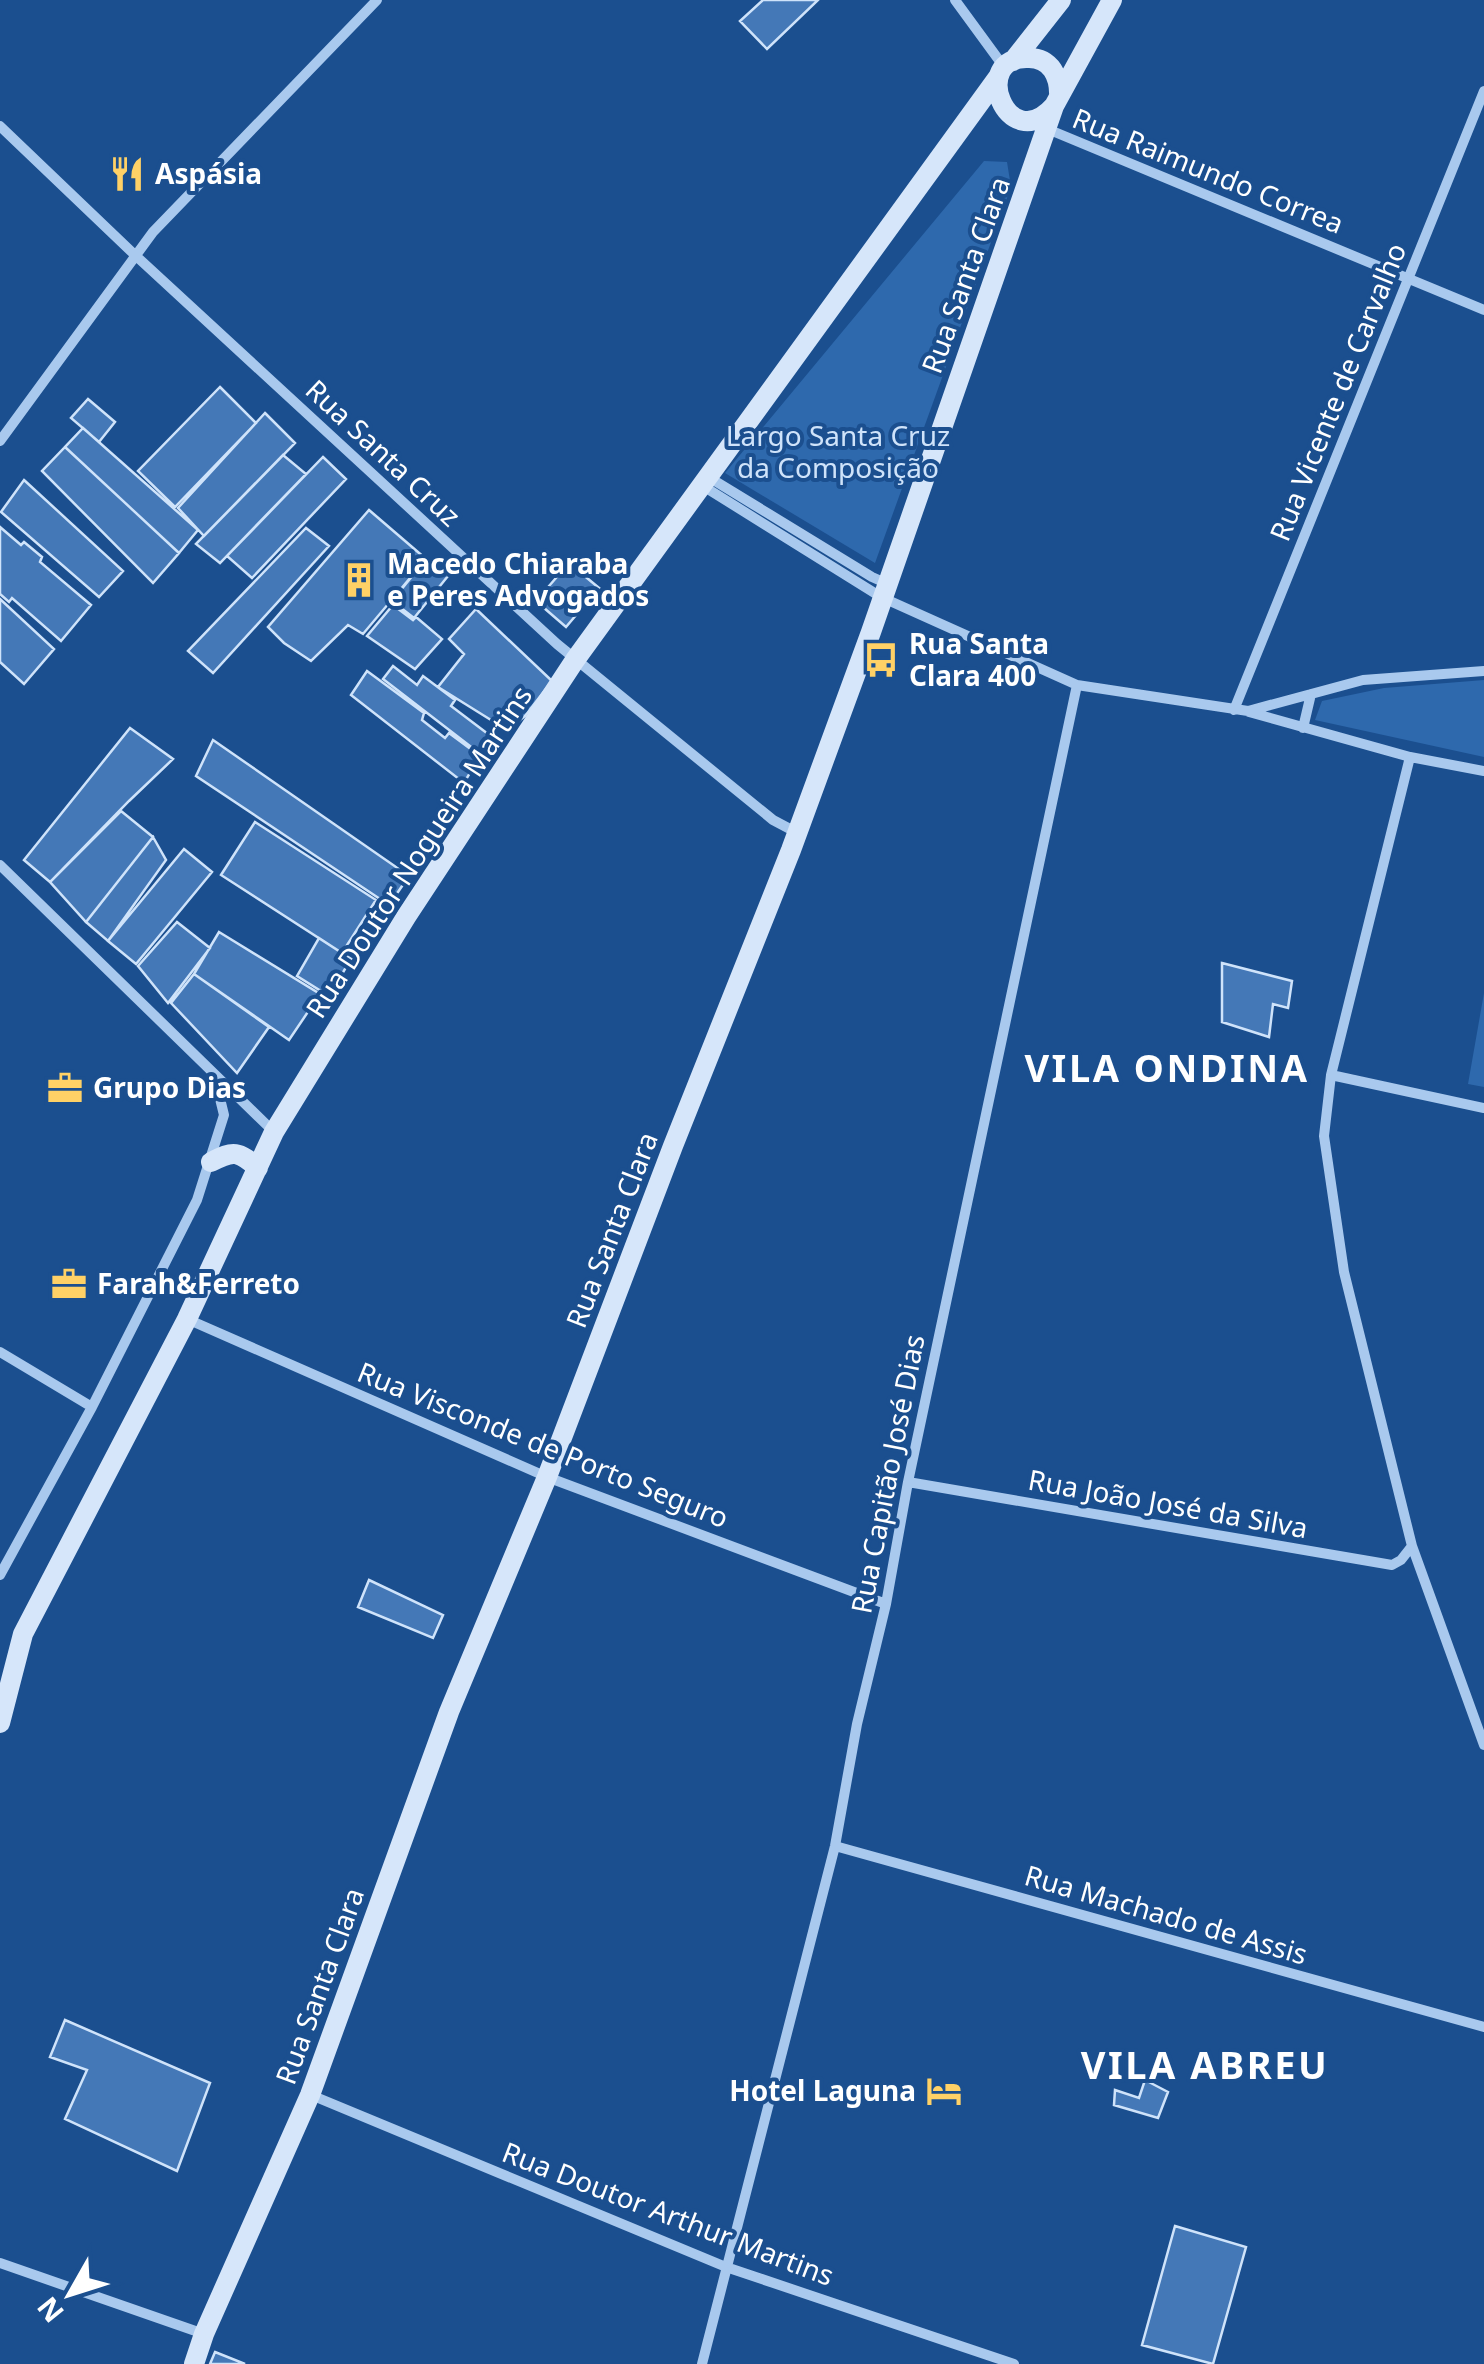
<svg xmlns="http://www.w3.org/2000/svg" width="1484" height="2364" font-family="'Noto Sans',sans-serif">
<style>
.green{fill:#2e69ad}
.building{fill:#4478b7;stroke:#cfe3fa;stroke-width:2.5}
.lines{fill:none;stroke-linecap:round;stroke-linejoin:round}
.street{stroke:#a9c9ee;stroke-width:10}
.secondary{stroke:#d6e6fa;stroke-width:20}
.labels{text-anchor:middle;stroke-width:8;stroke-linejoin:round;paint-order:stroke}
.street-label{font-size:28px;fill:#fff;stroke:#1b4f8f}
.poi-label{font-size:28px;font-weight:bold;fill:#fff;stroke:#1b4f8f;text-anchor:start}
.park-label{font-size:28px;fill:#cfe3fa;stroke:#1b4f8f}
.district-label{font-size:38px;font-weight:bold;letter-spacing:2.5px;fill:#fff;stroke:#1b4f8f}
</style>
<rect width="100%" height="100%" fill="#1b4f8f"/>
<path class="green" d="M 984,161 L 1007,162 L 1011,187 L 875,563 L 725,473 Z
M 1484,680 L 1484,757 L 1315,720 L 1322,701 L 1384,688 Z
M 1484,993 L 1484,1087 L 1468,1084 Z"/>
<path class="building" d="M 763,0 L 818,0 L 767,49 L 740,21 Z
M 220,387 L 256,423 L 175,507 L 138,471 Z
M 88,399 L 115,422 L 99,442 L 71,418 Z
M 265,413 L 295,443 L 204,536 L 178,508 Z
M 83,428 L 198,530 L 179,553 L 65,447 Z
M 65,447 L 179,553 L 153,583 L 42,471 Z
M 283,455 L 306,474 L 220,563 L 196,544 Z
M 323,457 L 346,479 L 252,578 L 227,556 Z
M 24,480 L 123,571 L 99,597 L 1,512 Z
M 369,510 L 426,559 L 363,634 L 348,625 L 311,661 L 284,643 L 268,627 Z
M 0,527 L 21,545 L 24,542 L 42,557 L 40,562 L 91,605 L 61,641 L 12,598 L 9,602 L 0,594 Z
M 306,528 L 329,546 L 213,673 L 188,651 Z
M 426,559 L 448,576 L 414,618 L 392,601 Z
M 569,563 L 599,588 L 566,627 L 536,601 Z
M 0,599 L 54,649 L 24,684 L 0,662 Z
M 393,605 L 413,620 L 416,617 L 442,639 L 415,669 L 367,636 Z
M 476,609 L 552,681 L 525,716 L 507,730 L 438,687 L 464,654 L 449,639 Z
M 393,666 L 417,685 L 423,676 L 455,700 L 451,706 L 492,737 L 479,753 L 383,679 Z
M 367,671 L 424,713 L 422,720 L 445,738 L 449,733 L 480,756 L 464,783 L 351,695 Z
M 130,728 L 173,759 L 129,801 L 50,882 L 24,860 Z
M 213,740 L 409,876 L 389,905 L 196,776 Z
M 121,811 L 153,837 L 86,922 L 50,882 Z
M 255,822 L 376,900 L 342,953 L 221,875 Z
M 153,837 L 166,860 L 108,941 L 86,922 Z
M 184,849 L 212,872 L 136,964 L 108,941 Z
M 177,922 L 210,948 L 168,1003 L 138,966 Z
M 219,932 L 320,994 L 289,1040 L 194,974 Z
M 319,938 L 351,959 L 329,996 L 297,976 Z
M 1222,963 L 1292,981 L 1288,1008 L 1273,1004 L 1269,1037 L 1222,1022 Z
M 194,974 L 269,1027 L 237,1073 L 171,1003 Z
M 369,1580 L 443,1615 L 433,1638 L 358,1607 Z
M 65,2020 L 210,2083 L 177,2171 L 65,2119 L 87,2070 L 50,2057 Z
M 1145,2080 L 1168,2092 L 1158,2118 L 1114,2105 L 1115,2090 L 1139,2098 Z
M 1175,2226 L 1246,2247 L 1213,2364 L 1142,2345 Z
M 215,2352 L 245,2364 L 210,2364 Z"/>
<g class="lines">
<path class="street" d="M 955,0 L 1004,67
M 0,126 L 136,256 L 557,644 L 773,820 L 790,829 L 798,827
M 1045,128 L 1484,310
M 0,441 L 153,232 L 377,0
M 712,474 L 715,481 L 872,577 L 881,581 L 887,580
M 703,486 L 881,597 L 1077,685 L 1248,711 L 1363,680 L 1484,671
M 1234,710 L 1484,91
M 1249,712 L 1410,757 L 1484,771
M 1303,728 L 1311,694
M 1410,757 L 1331,1075 L 1324,1136 L 1344,1272 L 1412,1546 L 1484,1745
M 0,865 L 274,1132
M 1331,1075 L 1484,1108
M 187,1319 L 547,1477 L 886,1604
M 0,1352 L 92,1407
M 908,1482 L 1392,1565 L 1401,1560 L 1412,1546
M 0,1575 L 92,1407 L 197,1200 L 224,1115 L 214,1074
M 835,1846 L 1484,2027
M 311,2095 L 726,2267 L 1014,2364
M 0,2263 L 204,2334
M 702,2364 L 835,1846 L 857,1724 L 886,1604 L 908,1482 L 1077,685"/>
<path class="secondary" d="M 1013,61 L 1061,0
M 1059,97 C 1060,77 1051,58 1029,58 C 968,55 1007,159 1054,106 L 1112,0
M 211,1162 C 234,1150 238,1151 258,1168
M 0,1723 L 23,1634 L 187,1319 L 274,1132 L 406,917 L 575,660 L 999,76
M 194,2364 L 204,2334 L 310,2095 L 449,1712 L 547,1477 L 673,1146 L 791,850 L 871,632 L 1054,106"/>
</g>
<defs>
<symbol id="restaurant-bare" viewBox="-9 -9 18 18"><path d="M-5-6h1v4h1v-4h1v4h1v-4h1v5L-1.5 .5V6h-2V.5L-5-1ZM5-6V6H3V1.5H1.5Q1.5-4 5-6Z" fill="#ffd166" stroke="#1b4f8f" stroke-width="2.5" paint-order="stroke"/></symbol>
<symbol id="building-bare" viewBox="-9 -9 18 18"><path d="M-4-6H4V6H1V3H-1V6H-4ZM-2.5-4.3h1.7v1.8h-1.7ZM.8-4.3h1.7v1.8H.8ZM-2.5-1h1.7V.8h-1.7ZM.8-1h1.7V.8H.8Z" fill="#ffd166" stroke="#1b4f8f" stroke-width="2.5" paint-order="stroke"/></symbol>
<symbol id="bus-bare" viewBox="-9 -9 18 18"><path d="M-5-6H5V4H4V6H2V4H-2V6H-4V4H-5ZM-3.5-4V0h7V-4ZM-3.5 1.2v1.5H-2V1.2ZM2 1.2v1.5H3.5V1.2Z" fill="#ffd166" stroke="#1b4f8f" stroke-width="2.5" paint-order="stroke"/></symbol>
<symbol id="office-bare" viewBox="-9 -9 18 18"><path d="M-6-3h4V-5.5h4V-3h4V5H-6ZM-1-4.5V-3h2v-1.5ZM-6 0V1H6V0Z" fill="#ffd166" stroke="#1b4f8f" stroke-width="2.5" paint-order="stroke"/></symbol>
<symbol id="hotel-bare" viewBox="-9 -9 18 18"><path d="M-6-4.5h1.5V1H6V5H4.5V3h-9V5H-6ZM-4 0a1.8 1.8 0 1 1 3.6 0ZM.5 0V-2.5h3Q6-2.5 6 0Z" fill="#ffd166" stroke="#1b4f8f" stroke-width="2.5" paint-order="stroke"/></symbol>
</defs>
<g fill-rule="evenodd">
<use href="#restaurant-bare" x="102" y="149" width="50" height="50"/>
<use href="#building-bare" x="334" y="555" width="50" height="50"/>
<use href="#bus-bare" x="856" y="635" width="50" height="50"/>
<use href="#office-bare" x="40" y="1063" width="50" height="50"/>
<use href="#office-bare" x="44" y="1259" width="50" height="50"/>
<use href="#hotel-bare" x="919" y="2066" width="50" height="50"/>
</g>
<g class="labels">
<g class="street-label">
<text transform="translate(1208 171) rotate(22)" y="10">Rua Raimundo Correa</text>
<text transform="translate(966 275) rotate(-70)" y="10">Rua Santa Clara</text>
<text transform="translate(1338 392) rotate(-68)" y="10">Rua Vicente de Carvalho</text>
<text transform="translate(383 453) rotate(43)" y="10">Rua Santa Cruz</text>
<text transform="translate(419 852) rotate(-57)" y="10">Rua Doutor Nogueira Martins</text>
<text transform="translate(612 1230) rotate(-69)" y="10">Rua Santa Clara</text>
<text transform="translate(543 1445) rotate(22)" y="10">Rua Visconde de Porto Seguro</text>
<text transform="translate(888 1474) rotate(-79)" y="10">Rua Capitão José Dias</text>
<text transform="translate(1168 1504) rotate(10)" y="10">Rua João José da Silva</text>
<text transform="translate(1166 1915) rotate(16)" y="10">Rua Machado de Assis</text>
<text transform="translate(320 1986) rotate(-70)" y="10">Rua Santa Clara</text>
<text transform="translate(668 2214) rotate(21)" y="10">Rua Doutor Arthur Martins</text>
</g>
<g class="poi-label">
<text x="155" y="184">Aspásia</text>
<text x="387" y="574">Macedo Chiaraba<tspan x="387" dy="32">e Peres Advogados</tspan></text>
<text x="909" y="654">Rua Santa<tspan x="909" dy="32">Clara 400</tspan></text>
<text x="93" y="1098">Grupo Dias</text>
<text x="97" y="1294">Farah&amp;Ferreto</text>
<text x="916" y="2101" text-anchor="end">Hotel Laguna</text>
</g>
<g class="park-label">
<text x="838" y="446">Largo Santa Cruz<tspan x="838" dy="32">da Composição</tspan></text>
</g>
<g class="district-label">
<text x="1167" y="1082">VILA ONDINA</text>
<text x="1205" y="2079">VILA ABREU</text>
</g>
</g>
<g transform="translate(70 2294) rotate(231)" stroke="#1b4f8f" stroke-width="8" paint-order="stroke">
<path d="M0-8L18 38L0 25L-18 38Z" fill="#ffffff"/>
<text y="-15" font-size="28" font-weight="bold" text-anchor="middle" fill="#ffffff">N</text>
</g>
</svg>
